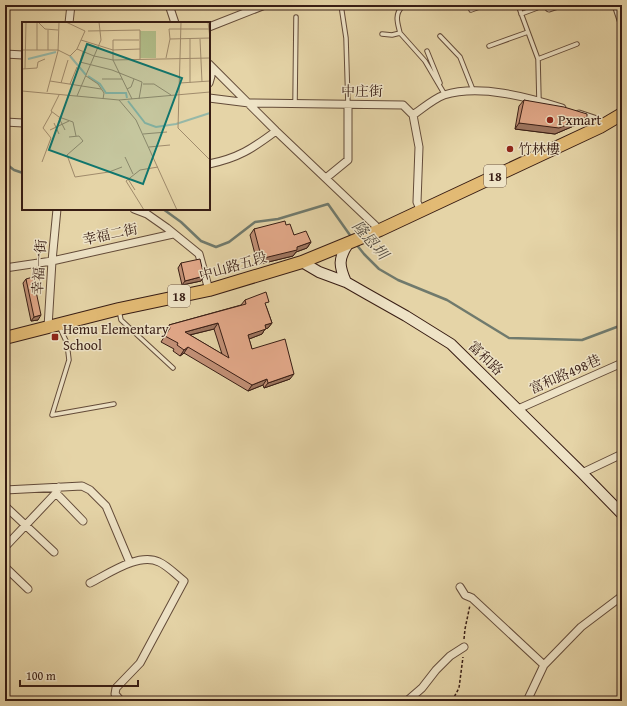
<svg xmlns="http://www.w3.org/2000/svg" width="627" height="706" font-family="'Gentium Book Plus','Noto Serif TC',serif">
<style>
.lines{fill:none;stroke-linecap:round;stroke-linejoin:round}
.stream{stroke:#707a6d;stroke-width:2.5}
.lane-casing{stroke:#634b39;stroke-width:5.5}
.street-casing{stroke:#634b39;stroke-width:9}
.secondary-casing{stroke:#381d14;stroke-width:12}
.primary-casing{stroke:#381d14;stroke-width:14}
.path{stroke:#381d14;stroke-width:1.5;stroke-dasharray:3 2;stroke-linecap:butt}
.lane{stroke:#eee3c6;stroke-width:3.5}
.street{stroke:#eee3c6;stroke-width:7}
.secondary{stroke:#eee3c6;stroke-width:10}
.primary{stroke:#e2ba74;stroke-width:12}
.wall{fill:#c29076;stroke:#381d14;fill-rule:evenodd}
.shaded-wall{fill:#9e7660;stroke:#381d14}
.building{fill:#e2a889;stroke:#381d14;fill-rule:evenodd}
.poi-dot{fill:#8f2418;stroke:#eee3c6;stroke-width:1.5}
.labels{text-anchor:middle;stroke-width:3;stroke-linejoin:round;paint-order:stroke}
.shield{fill:#eee3c6;stroke:#6f5849;stroke-width:1}
.shield-label{font-size:13px;font-weight:bold;fill:#381d14}
.street-label{font-size:14px;fill:#381d14;stroke:#eee3c6}
.poi-label{font-size:14px;fill:#381d14;stroke:#eee3c6;text-anchor:start}
.water-label{font-size:15px;font-style:italic;fill:#544c40;stroke:#eee3c6}
.inset-river{fill:none;stroke:#96b8a8;stroke-width:2}
.inset-road{fill:none;stroke:#a08b6c;stroke-width:1}
.view{fill:#0f766e;fill-opacity:0.15;stroke:#0f766e;stroke-width:2}
.inset-edge{fill:none;stroke:#381d14;stroke-width:2}
</style>
<rect width="100%" height="100%" fill="#e5d4a7"/>
<filter id="stains"><feTurbulence type="fractalNoise" baseFrequency=".005" numOctaves="4"/><feColorMatrix values="0 0 0 0 .2 0 0 0 0 .09 0 0 0 0 .02 0 0 0 .5 -.17"/></filter>
<radialGradient id="worn" r=".72"><stop offset=".6" stop-color="#630" stop-opacity="0"/><stop offset="1" stop-color="#630" stop-opacity=".3"/></radialGradient>
<g class="lines">
<path class="stream" d="M 5,163 L 14,170 L 23,173
M 163,209 L 181,222 L 201,241 L 216,247 L 229,242 L 255,222 L 278,219 L 328,204 L 352,238
M 356,244 L 364,254 L 379,269 L 398,280 L 447,300 L 509,338 L 582,340 L 622,325"/>
<defs>
<path id="lane" d="M 341,5 L 346,38 L 348,105
M 518,5 L 538,59 L 539,101
M 471,10 L 485,5
M 521,14 L 537,8
M 400,33 C 398,24 394,15 402,7
M 382,34 L 392,35 L 400,33 L 425,61 L 445,95
M 440,36 L 460,57 L 473,90
M 489,46 L 528,32
M 427,51 L 440,83
M 538,59 L 577,44
M 295,104 L 296,17
M 119,310 L 121,320 L 173,368
M 59,326 L 67,343 L 69,360 L 52,415 L 114,404"/>
<path id="street" d="M 169,5 L 175,23
M 616,5 L 622,23
M 549,8 L 558,5
M 69,23 L 71,5
M 209,27 L 265,5
M 5,54 L 23,55
M 209,64 L 276,131 L 380,230
M 209,65 L 211,76 L 209,83
M 209,98 L 249,103 L 403,105 L 413,115 L 419,147 L 417,202 L 421,211
M 579,114 L 594,119 L 600,127
M 413,115 C 422,109 433,99 444,95 C 480,84 527,97 562,108
M 5,122 L 23,123
M 209,164 C 238,158 252,149 276,131
M 326,178 L 348,160 L 348,105
M 134,209 L 147,214 L 167,228 L 199,254 L 209,290
M 5,268 L 52,261 L 173,234
M 48,327 L 52,261 L 57,209
M 518,409 L 622,363
M 582,473 L 622,454
M 5,490 L 82,486 L 90,490 L 106,506 L 130,563
M 56,493 L 83,521
M 5,506 L 54,552
M 5,547 L 56,493 L 59,487
M 5,567 L 28,589
M 90,583 C 108,574 139,552 159,562 C 168,566 176,575 184,581 L 140,663 L 116,688 L 115,694 L 121,701
M 460,587 L 465,595 L 472,598 L 544,665
M 407,701 L 422,688 L 436,670 L 450,656 L 464,647
M 527,701 L 544,665 L 581,627 L 622,596"/>
<path id="secondary" d="M 302,262 L 319,272 L 346,282 L 367,294 L 406,316 L 451,344 L 582,473 L 622,514
M 346,282 C 339,266 338,259 348,244"/>
<path id="primary" d="M 5,338 L 119,309 L 209,290 L 302,262 L 380,230 L 600,127 L 622,114"/>
</defs>
<use href="#lane" class="lane-casing"/>
<use href="#street" class="street-casing"/>
<use href="#secondary" class="secondary-casing"/>
<use href="#primary" class="primary-casing"/>
<path class="path" d="M 464,639 L 465,629 L 470,605
M 452,701 L 459,688 L 463,657"/>
<use href="#lane" class="lane"/>
<use href="#street" class="street"/>
<use href="#secondary" class="secondary"/>
<use href="#primary" class="primary"/>
</g>
<path class="wall" d="M 524,100 L 587,117 L 583,122 L 555,134 L 515,129 L 519,106 Z
M 286,225 L 294,235 L 311,242 L 307,248 L 296,252 L 293,256 L 260,264 L 256,258 L 250,235 L 254,229 Z
M 181,263 L 204,276 L 201,281 L 182,285 L 178,268 Z
M 26,279 L 38,320 L 31,321 L 23,283 Z
M 245,300 L 266,306 L 272,323 L 268,328 L 265,329 L 262,334 L 249,339 L 252,349 L 290,379 L 264,388 L 263,385 L 248,391 L 184,353 L 180,356 L 173,351 L 174,349 L 161,342 L 166,334 L 165,331 L 169,325 L 241,305 ZM 214,329 L 222,354 L 190,335 Z"/>
<path class="shaded-wall" d="M 587,117 L 583,122 L 555,134 L 515,129 L 519,123 Z
M 311,242 L 307,248 L 296,252 L 293,256 L 260,264 L 264,258 Z
M 204,276 L 201,281 L 182,285 L 185,281 Z
M 41,315 L 38,320 L 31,321 L 34,317 Z
M 218,323 L 214,329 L 181,337 L 185,332 Z
M 272,323 L 268,328 L 265,329 L 262,334 L 244,341 L 248,335 L 265,325 Z
M 188,347 L 184,353 L 180,356 L 184,350 Z
M 294,374 L 290,379 L 264,388 L 268,383 Z
M 267,379 L 263,385 L 248,391 L 252,385 Z"/>
<path class="building" d="M 524,100 L 564,107 L 587,114 L 587,117 L 559,128 L 519,123 Z
M 285,221 L 286,225 L 290,224 L 294,235 L 306,231 L 311,242 L 297,247 L 297,250 L 264,258 L 260,252 L 254,229 Z
M 200,259 L 204,276 L 185,281 L 181,263 Z
M 33,277 L 41,315 L 34,317 L 26,279 Z
M 266,292 L 269,302 L 265,303 L 272,323 L 265,325 L 266,329 L 248,335 L 252,349 L 285,339 L 294,374 L 268,383 L 267,379 L 252,385 L 188,347 L 184,350 L 177,345 L 178,343 L 165,336 L 170,328 L 169,325 L 246,304 L 245,300 ZM 218,323 L 229,358 L 185,332 Z"/>
<g class="poi-dot">
<circle cx="550" cy="120" r="4"/>
<circle cx="510" cy="149" r="4"/>
<rect x="51" y="333" width="8" height="8" rx="2"/>
</g>
<g class="labels">
<g class="shield">
<rect x="484" y="165" width="22" height="22" rx="3"/>
<rect x="168" y="285" width="22" height="22" rx="3"/>
</g>
<g class="shield-label">
<text x="495" y="181">18</text>
<text x="179" y="301">18</text>
</g>
<g class="street-label">
<text x="362" y="96">中庄街</text>
<text transform="translate(110 234) rotate(-12)" y="5">幸福二街</text>
<text transform="translate(233 266) rotate(-16)" y="5">中山路五段</text>
<text transform="translate(39 267) rotate(-86)" y="5">幸福一街</text>
<text transform="translate(486 358) rotate(44)" y="5">富和路</text>
<text transform="translate(565 374) rotate(-24)" y="5">富和路498巷</text>
</g>
<g class="poi-label">
<text x="558" y="125">Pxmart</text>
<text x="518" y="154">竹林樓</text>
<text x="63" y="334">Hemu Elementary<tspan x="63" dy="16">School</tspan></text>
</g>
<g class="water-label">
<text transform="translate(370 240) rotate(49)" y="5">隆恩圳</text>
</g>
</g>
<g transform="translate(22 22)">
<rect width="188" height="188" fill="#e5d4a7"/>
<path d="M 118,9 L 134,9 L 134,36 L 118,36 Z" fill="#b1bd89"/>
<path class="inset-river" d="M 48,34 L 64,53M 6,37 L 34,30M 66,54 L 78,62 L 84,71 L 104,71 L 105,76M 106,79 L 123,101 L 134,105 L 154,102 L 188,91"/>
<path class="inset-road" d="M 16,0 L 23,7 L 36,8M 44,0 L 63,9 L 55,27 L 72,34 L 91,38 L 188,36M 159,0 L 156,106 L 188,138M 186,0 L 188,16M 66,9 L 118,8 L 118,37M 148,17 L 188,16M 178,17 L 180,60M 59,18 L 91,28 L 118,27M 0,28 L 36,28 L 48,34 L 55,27M 15,28 L 15,0M 26,28 L 26,8M 61,30 L 58,40 L 90,48 L 120,60 L 117,77M 144,36 L 148,17 L 147,7 L 188,7M 0,47 L 15,46 L 16,40 L 23,37M 3,47 L 4,0M 64,54 L 76,62 L 82,71 L 81,77M 80,57 L 100,57M 28,59 L 79,67M 39,61 L 46,38M 158,61 L 188,59M 168,61 L 168,17M 48,62 L 55,45M 121,62 L 132,62 L 149,73M 105,67 L 109,65 L 112,57M 0,69 L 97,78 L 188,70M 25,70 L 36,29 L 37,0M 37,73 L 29,89 L 37,95 L 51,100 L 54,114M 55,74 L 79,18 L 77,0M 110,77 L 91,38 L 91,18 L 117,18M 97,78 L 114,98 L 155,188M 37,96 L 43,108M 32,101 L 37,112M 28,108 L 47,99M 121,112 L 145,110M 47,115 L 57,114 L 61,119 L 45,133 L 53,155 L 87,150 L 100,145M 127,125 L 148,123M 103,135 L 111,152M 20,140 L 29,116 L 21,106 L 30,90M 106,157 L 113,168M 122,188 L 104,159 L 118,148 L 136,145"/>
<path class="view" d="M 65,22 L 160,56 L 121,162 L 27,128 Z"/>
<rect width="188" height="188" class="inset-edge"/>
</g>
<rect width="627" height="706" fill="none" stroke="#e5d4a7" stroke-width="20"/>
<rect x="6" y="6" width="615" height="694" fill="none" stroke="#381d14" stroke-width="2"/>
<rect x="10" y="10" width="607" height="686" fill="none" stroke="#381d14"/>
<path d="M20 680v6h118v-6" fill="none" stroke="#381d14" stroke-width="2"/>
<text x="26" y="680" font-size="12" fill="#381d14" stroke="#eee3c6" stroke-width="3" paint-order="stroke">100 m</text>
<rect width="100%" height="100%" filter="url(#stains)"/>
<rect width="100%" height="100%" fill="url(#worn)"/>
</svg>
